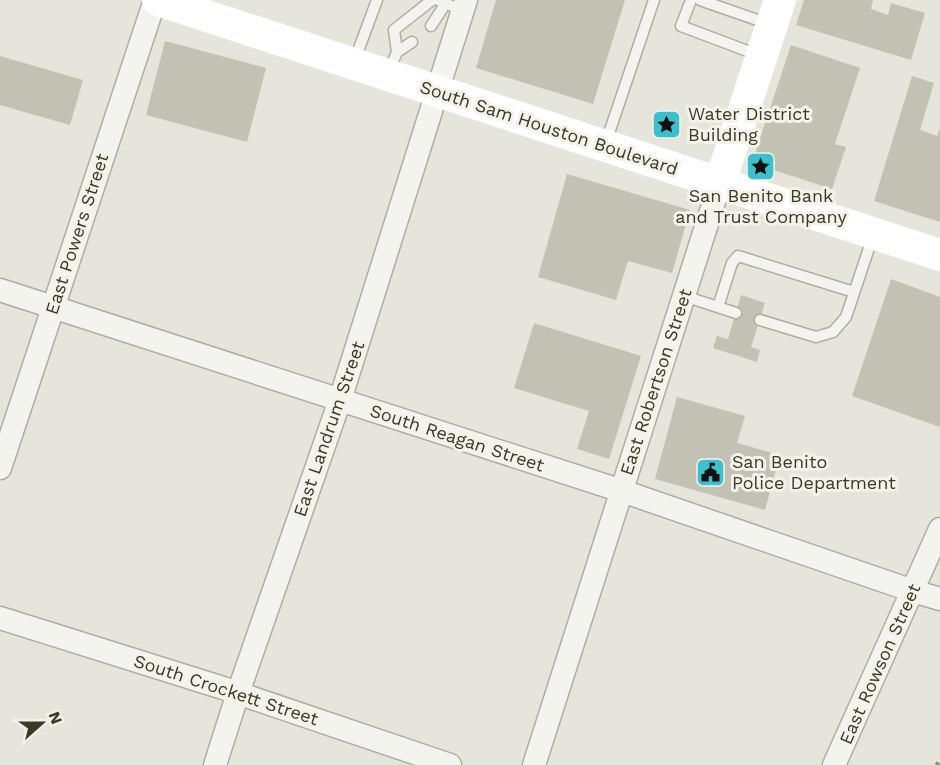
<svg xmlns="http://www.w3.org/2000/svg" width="940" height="765" font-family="'Work Sans',sans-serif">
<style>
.building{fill:#c3c1b3}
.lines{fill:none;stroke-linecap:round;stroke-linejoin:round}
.lane-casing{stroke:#b0aea1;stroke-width:13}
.street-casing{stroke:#b0aea1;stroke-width:25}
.lane{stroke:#f4f4ee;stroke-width:10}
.street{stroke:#f4f4ee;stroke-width:22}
.secondary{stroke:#fff;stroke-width:32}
.rail{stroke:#908c75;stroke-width:4.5;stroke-dasharray:3 6;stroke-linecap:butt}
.labels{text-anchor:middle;stroke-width:6;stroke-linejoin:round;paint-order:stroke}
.poi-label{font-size:18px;fill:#3c3a25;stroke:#f4f2eb;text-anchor:start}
.street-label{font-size:18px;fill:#3c3a25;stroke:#f4f2eb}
</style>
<rect width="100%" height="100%" fill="#e6e5db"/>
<path class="building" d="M 496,0 L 625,0 L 593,104 L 476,68 Z
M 804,0 L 873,0 L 871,9 L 888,15 L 891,3 L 925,13 L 911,60 L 796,25 Z
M 165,41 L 266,68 L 247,142 L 146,115 Z
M 791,45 L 860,68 L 835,144 L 846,147 L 832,189 L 752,163 Z
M 0,56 L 83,80 L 70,125 L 0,105 Z
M 912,76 L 934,83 L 920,130 L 937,136 L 940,128 L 940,222 L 874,201 Z
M 567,174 L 690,210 L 672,273 L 628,261 L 616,300 L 538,277 Z
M 891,279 L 940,297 L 940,427 L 852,396 Z
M 741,295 L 765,303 L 751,347 L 760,350 L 757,362 L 713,348 L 717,336 L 728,339 Z
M 534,323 L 641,356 L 609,459 L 577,449 L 589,411 L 514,388 Z
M 677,397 L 745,416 L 737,443 L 780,455 L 765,510 L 655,479 Z"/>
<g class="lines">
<defs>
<path id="lane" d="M 438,0 L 463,11
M 691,0 L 681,26 L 758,55
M 700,0 L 769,24
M 431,26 L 446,3
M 397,52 L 394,30 L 432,0
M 354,62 L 377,0
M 388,73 L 397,52 L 412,42
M 606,142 L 654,0
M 684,296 L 736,313
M 718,307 L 732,263 L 738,256 L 854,292
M 760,320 L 816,337 L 833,332 L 846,317 L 873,236"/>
<path id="street" d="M 0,290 L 622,491 L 913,591 L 940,599
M 0,468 L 155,0
M 0,618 L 223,688 L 450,765
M 215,765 L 238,693 L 340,400 L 466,0
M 534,765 L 720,183
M 834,765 L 940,529"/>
</defs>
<use href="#lane" class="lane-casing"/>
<use href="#street" class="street-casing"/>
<use href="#lane" class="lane"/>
<use href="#street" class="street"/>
<path class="secondary" d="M 158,0 L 940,255
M 720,183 L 780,0"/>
<path class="rail" d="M 937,765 L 940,759"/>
</g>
<defs>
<symbol id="sight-square" viewBox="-11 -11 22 22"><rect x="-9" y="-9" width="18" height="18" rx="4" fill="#3dc0ce" stroke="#f4f2eb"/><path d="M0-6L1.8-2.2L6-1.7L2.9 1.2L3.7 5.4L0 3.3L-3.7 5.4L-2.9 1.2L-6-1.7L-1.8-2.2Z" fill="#111"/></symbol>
<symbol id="civic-square" viewBox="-11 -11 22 22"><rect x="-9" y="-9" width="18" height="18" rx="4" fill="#3dc0ce" stroke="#f4f2eb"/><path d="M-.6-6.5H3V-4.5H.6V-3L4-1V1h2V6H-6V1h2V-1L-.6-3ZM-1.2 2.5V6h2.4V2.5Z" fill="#111"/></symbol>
</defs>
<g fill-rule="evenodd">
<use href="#sight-square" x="650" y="108" width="33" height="33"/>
<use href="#sight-square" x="744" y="150" width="33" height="33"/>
<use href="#civic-square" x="694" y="456" width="33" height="33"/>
</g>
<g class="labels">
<g class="poi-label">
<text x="688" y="120">Water District<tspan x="688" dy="21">Building</tspan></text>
<text x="761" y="202" text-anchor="middle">San Benito Bank<tspan x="761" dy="21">and Trust Company</tspan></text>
<text x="732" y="468">San Benito<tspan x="732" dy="21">Police Department</tspan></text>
</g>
<g class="street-label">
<text transform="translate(549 128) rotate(18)" y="6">South Sam Houston Boulevard</text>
<text transform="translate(77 234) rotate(-72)" y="6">East Powers Street</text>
<text transform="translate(656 382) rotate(-72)" y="6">East Robertson Street</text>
<text transform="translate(329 429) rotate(-71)" y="6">East Landrum Street</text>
<text transform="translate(457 438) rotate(18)" y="6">South Reagan Street</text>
<text transform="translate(880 664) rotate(-66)" y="6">East Rowson Street</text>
<text transform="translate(226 690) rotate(18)" y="6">South Crockett Street</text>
</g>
</g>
<g transform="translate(42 723) rotate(69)" stroke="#f4f2eb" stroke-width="4.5" paint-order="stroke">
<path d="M0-4.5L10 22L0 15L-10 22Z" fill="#3c3a25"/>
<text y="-9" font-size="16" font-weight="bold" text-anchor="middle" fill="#3c3a25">N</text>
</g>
</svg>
